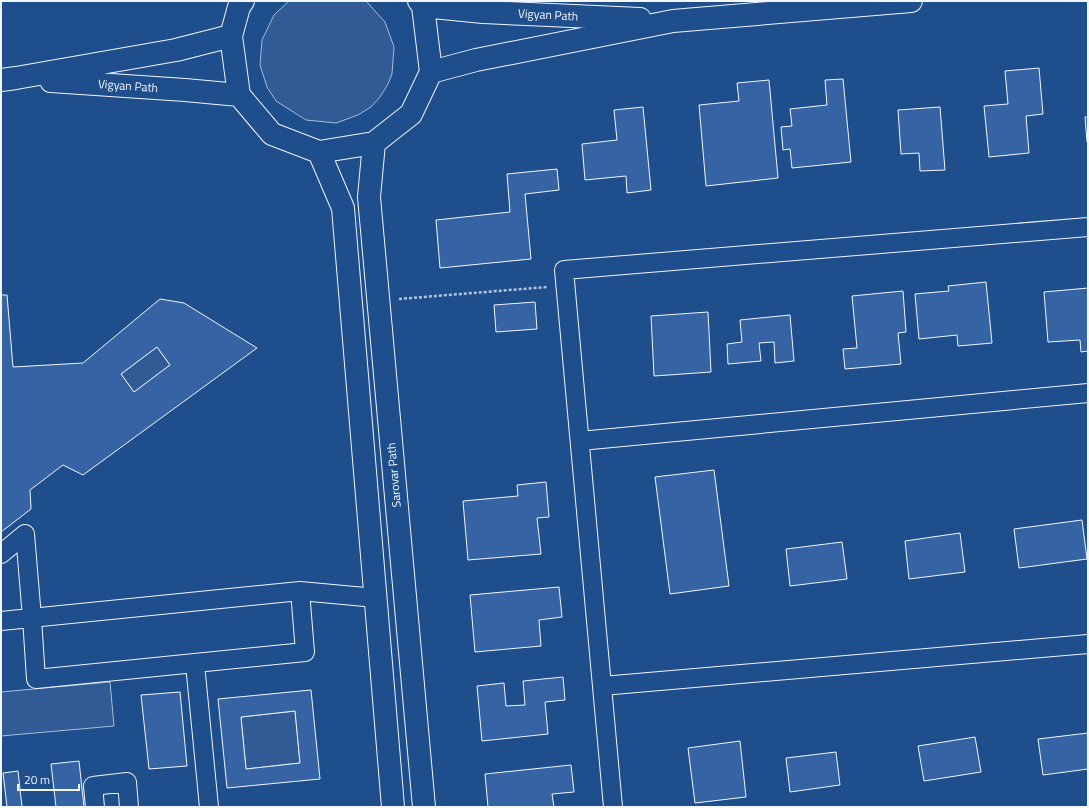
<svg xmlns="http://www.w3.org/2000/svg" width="1089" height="808" font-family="'Titillium Web',sans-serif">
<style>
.built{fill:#305b95;stroke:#a8bbd7}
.building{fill:#3563a3;stroke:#f2f6ff;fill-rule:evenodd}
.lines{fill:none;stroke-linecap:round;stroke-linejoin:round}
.street-casing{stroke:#f2f6ff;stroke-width:20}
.secondary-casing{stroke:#f2f6ff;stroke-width:24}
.path{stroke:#b3c4dc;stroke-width:2.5;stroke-dasharray:3 2;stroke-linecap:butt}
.street{stroke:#1f4e8c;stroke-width:18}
.secondary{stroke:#1f4e8c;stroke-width:22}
.labels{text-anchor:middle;stroke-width:3;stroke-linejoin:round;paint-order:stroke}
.street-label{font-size:12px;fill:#f2f6ff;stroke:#1f4e8c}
</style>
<rect width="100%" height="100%" fill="#1f4e8c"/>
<path class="built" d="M 289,1 L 366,1 L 385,22 L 394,47 L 392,74 L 388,84 L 380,97 L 371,107 L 358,115 L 336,123 L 306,120 L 276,101 L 267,87 L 260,65 L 262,40 L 274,15 Z
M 157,347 L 170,365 L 134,392 L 121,374 Z
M 110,682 L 114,726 L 1,736 L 1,692 Z
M 295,711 L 300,763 L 246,769 L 241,717 Z"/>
<path class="building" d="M 1039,68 L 1043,114 L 1026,116 L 1029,153 L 989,157 L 984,106 L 1008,104 L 1005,71 Z
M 843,79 L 851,162 L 792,168 L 790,149 L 783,150 L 781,127 L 792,126 L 790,109 L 827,105 L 825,80 Z
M 769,80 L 778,178 L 706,186 L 699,105 L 739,101 L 737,83 Z
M 643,107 L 651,190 L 627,193 L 626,176 L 585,180 L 582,144 L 617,140 L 614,110 Z
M 940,107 L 945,170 L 920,171 L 919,153 L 901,154 L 898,110 Z
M 1085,117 L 1088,117 L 1088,142 L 1087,142 Z
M 557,169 L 559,190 L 525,194 L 531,259 L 440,268 L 436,220 L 510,212 L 507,174 Z
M 986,282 L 992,343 L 958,346 L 957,335 L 919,339 L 915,294 L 949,291 L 948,286 Z
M 1088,288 L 1088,351 L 1081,352 L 1080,340 L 1048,342 L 1044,292 Z
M 903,291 L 906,332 L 898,333 L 901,364 L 845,369 L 843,349 L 857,348 L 852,296 Z
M 1,295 L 7,295 L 13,367 L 83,363 L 160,299 L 184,303 L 257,348 L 83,475 L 63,465 L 30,490 L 31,509 L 1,532 ZM 157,347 L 170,365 L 134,392 L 121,374 Z
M 535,302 L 537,329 L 496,332 L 494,305 Z
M 708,312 L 711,372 L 654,376 L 651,316 Z
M 790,315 L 794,361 L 775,363 L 774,342 L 759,343 L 761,361 L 728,364 L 727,344 L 742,342 L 740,320 Z
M 714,470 L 729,586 L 670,594 L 655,477 Z
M 546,482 L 549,517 L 537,518 L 541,554 L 468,560 L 463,501 L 518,496 L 517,485 Z
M 1082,520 L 1087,559 L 1019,568 L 1014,529 Z
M 960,533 L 965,572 L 909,579 L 905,541 Z
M 842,542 L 847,579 L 790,586 L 786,549 Z
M 559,587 L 562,617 L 539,620 L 541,646 L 475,652 L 470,595 Z
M 563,677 L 565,700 L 545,702 L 548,734 L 482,741 L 477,686 L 504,683 L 506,706 L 525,705 L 523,681 Z
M 311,690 L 320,779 L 227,788 L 218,699 ZM 295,711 L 300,763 L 246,769 L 241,717 Z
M 180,692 L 187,766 L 149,769 L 141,695 Z
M 1088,733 L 1088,769 L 1043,775 L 1038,739 Z
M 975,737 L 981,772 L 924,781 L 918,746 Z
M 740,741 L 746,797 L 695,803 L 688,748 Z
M 836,752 L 840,785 L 790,792 L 786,758 Z
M 79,761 L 84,807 L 56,807 L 51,764 Z
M 571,765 L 574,792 L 552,794 L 554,807 L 488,807 L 485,774 Z
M 18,771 L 22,807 L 7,807 L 3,773 Z"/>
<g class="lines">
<defs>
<path id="street" d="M 580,441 L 1088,393
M 1,554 L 25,534 L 32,618 L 36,679 L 305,652 L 300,591
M 1,621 L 300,591 L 376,598
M 195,664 L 209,807
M 602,686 L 1088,644
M 95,807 L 93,786 L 127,782 L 129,807
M 613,807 L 564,270 L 1088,227"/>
<path id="secondary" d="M 243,1 L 239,7 L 231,36 L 239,95 L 272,134 L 319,152 L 374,143 L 411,114 L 431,72 L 423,6 L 419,1
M 423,6 L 483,12 L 640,19
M 431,72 L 476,60 L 673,21 L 911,1
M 1,80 L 16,78 L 176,50 L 231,36
M 51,81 L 185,90 L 239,95
M 374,143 L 369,197 L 424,807
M 319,152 L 343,208 L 393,807"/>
</defs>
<use href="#street" class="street-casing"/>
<use href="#secondary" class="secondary-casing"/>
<path class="path" d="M 399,299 L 547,287"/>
<use href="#street" class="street"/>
<use href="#secondary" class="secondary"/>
</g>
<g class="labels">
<g class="street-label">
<text transform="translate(548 15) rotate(3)" y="4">Vigyan Path</text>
<text transform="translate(128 86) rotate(4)" y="4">Vigyan Path</text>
<text transform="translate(394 475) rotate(-95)" y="4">Sarovar Path</text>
</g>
</g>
<rect width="1089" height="808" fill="none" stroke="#f2f6ff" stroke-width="4"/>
<path d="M18 784v6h61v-6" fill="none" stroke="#f2f6ff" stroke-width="2"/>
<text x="24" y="784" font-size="12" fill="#f2f6ff" stroke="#1f4e8c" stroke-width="3" paint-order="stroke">20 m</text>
</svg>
